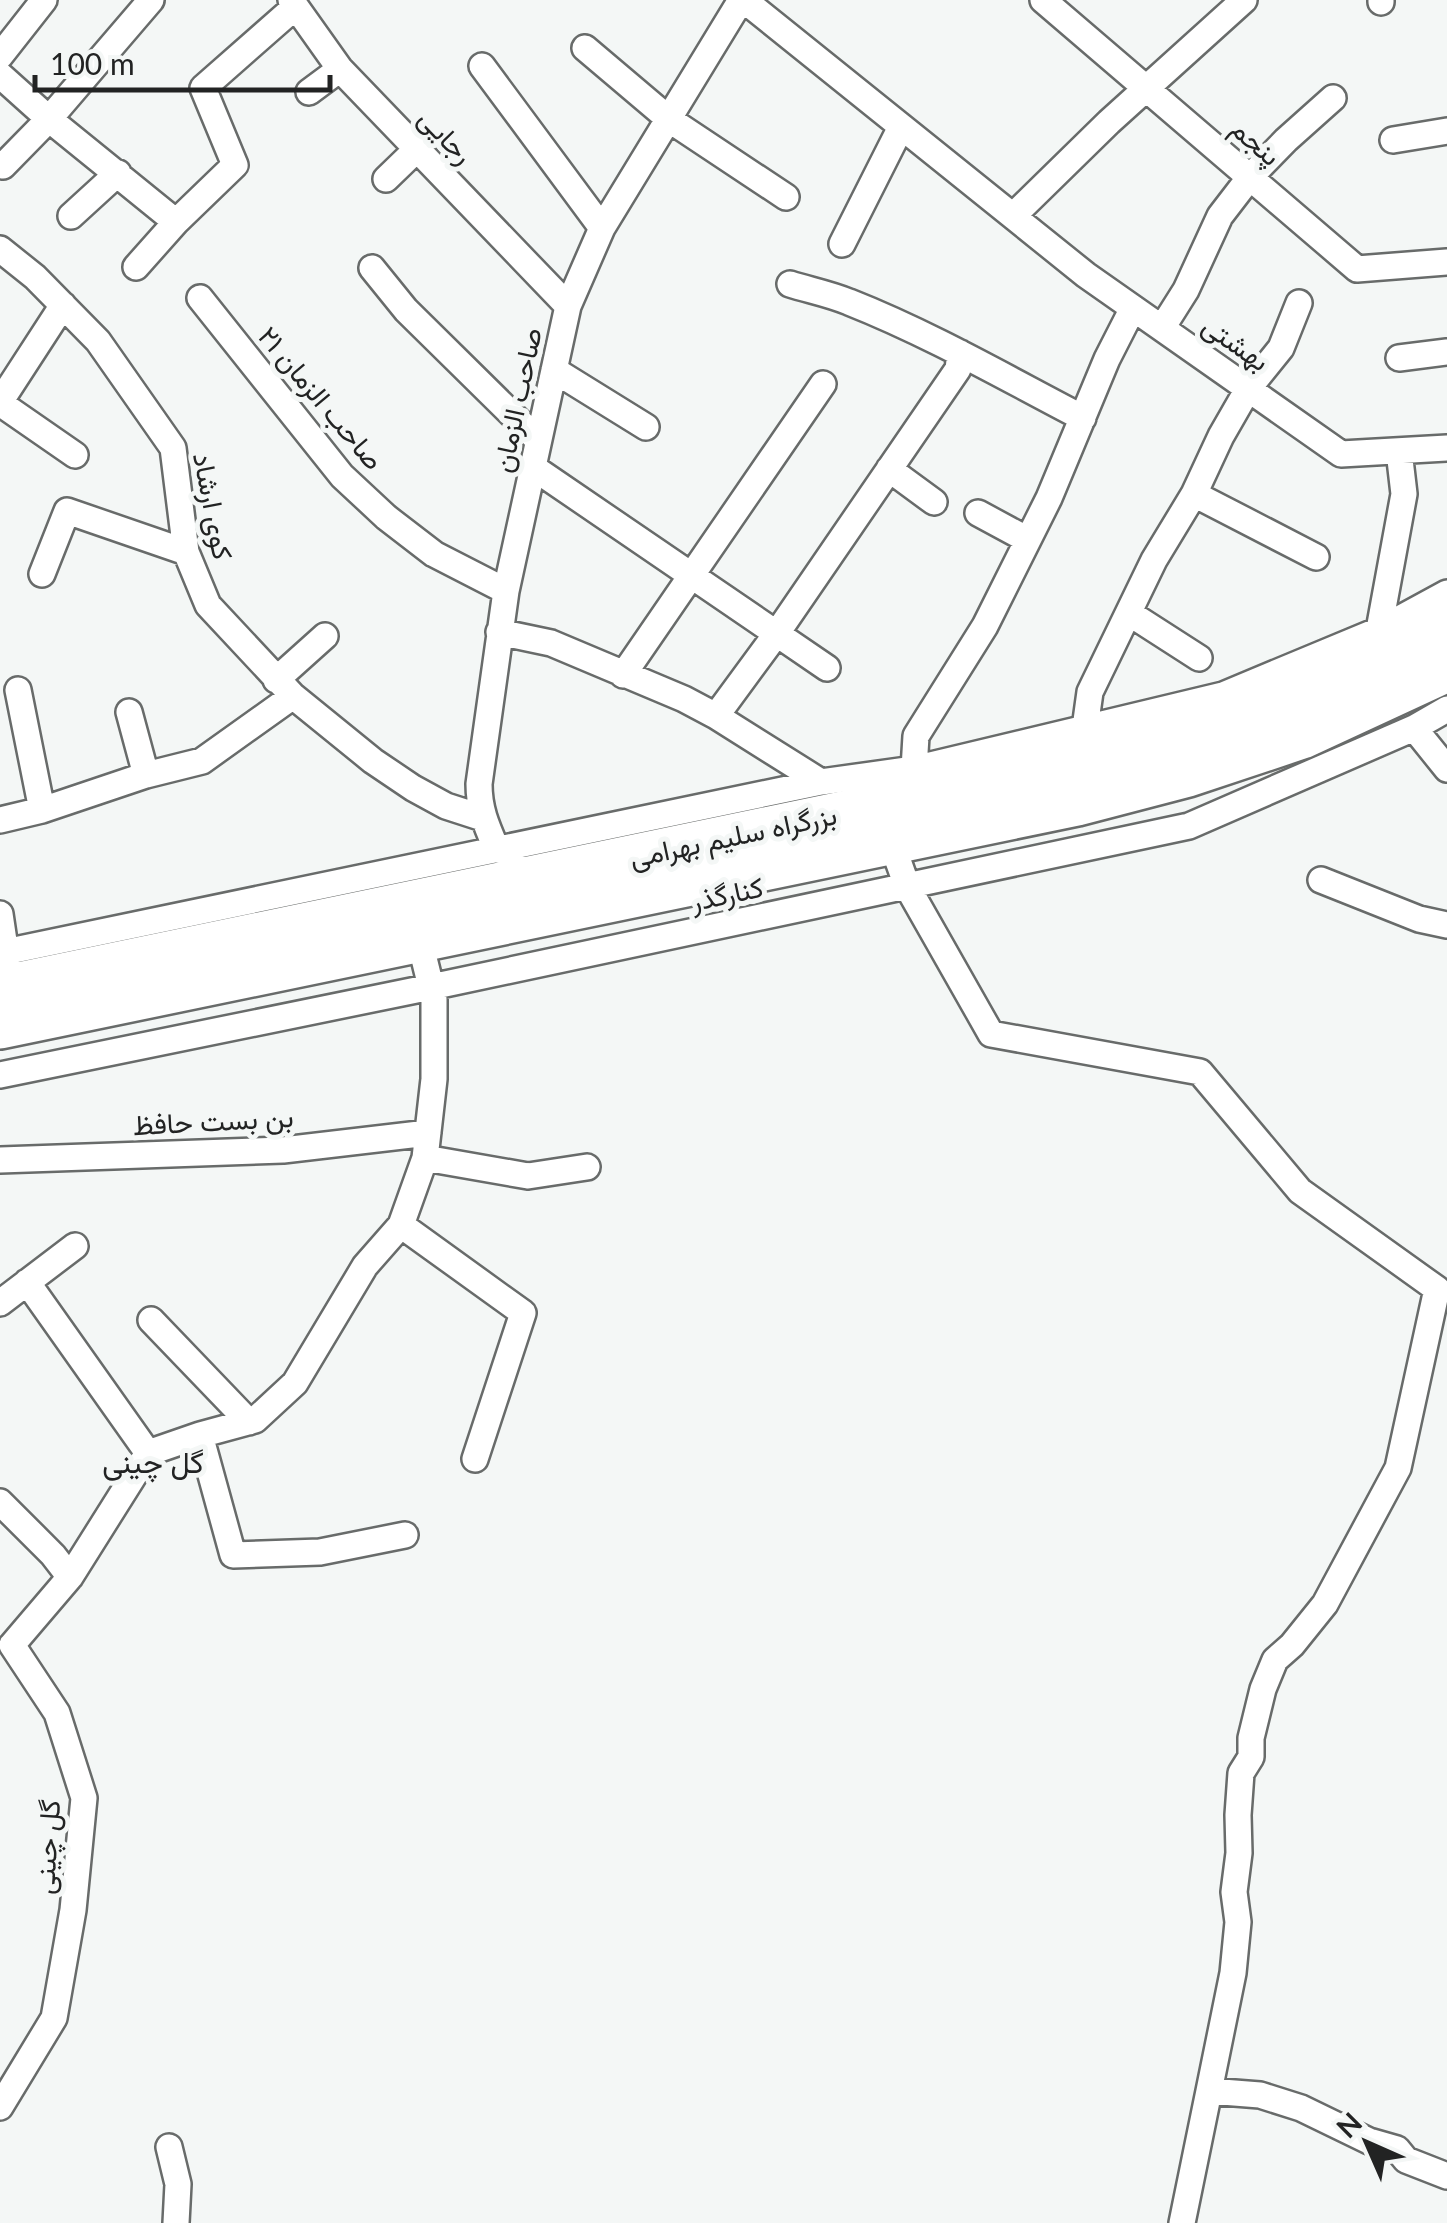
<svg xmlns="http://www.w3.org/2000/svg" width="1447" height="2223" font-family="Lato,Vazirmatn,sans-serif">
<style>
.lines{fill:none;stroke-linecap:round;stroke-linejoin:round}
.street-casing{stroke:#686b6a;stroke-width:30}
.highway-casing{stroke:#686b6a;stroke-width:50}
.street{stroke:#fff;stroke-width:25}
.highway{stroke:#fff;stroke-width:45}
.labels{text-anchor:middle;stroke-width:10;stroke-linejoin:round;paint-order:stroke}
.street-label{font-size:28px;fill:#222323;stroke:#f4f7f6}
.neighbourhood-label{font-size:30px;fill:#222323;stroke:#f4f7f6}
</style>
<rect width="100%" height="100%" fill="#f4f7f6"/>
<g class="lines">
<defs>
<path id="street" d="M 291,0 L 340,69 L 568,306
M 744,0 L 1086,275 L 1341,454 L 1447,448
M 1043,0 L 1357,269 L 1447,262
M 1381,0 L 1381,2
M 585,48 L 670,120 L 786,197
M 0,56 L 44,0
M 482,66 L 602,228
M 0,75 L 49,119 L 176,222
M 309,92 L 340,69
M 1393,140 L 1447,131
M 3,166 L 49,119 L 151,0
M 386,179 L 417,149
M 71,216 L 118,173
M 1013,216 L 1109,122 L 1244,0
M 842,244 L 901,127
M 0,249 L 35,277 L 98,341 L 173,448 L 186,552 L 208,605 L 293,696 L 373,761 L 413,788 L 446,806 L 483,818
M 136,267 L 176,222 L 235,165 L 203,88 L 295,7
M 372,268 L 406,310 L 538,440
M 790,284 C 809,290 830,294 849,302 C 930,334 1006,378 1083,418
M 200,298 L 342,476 L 386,517 L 434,554 L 506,591
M 1162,328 L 1186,290 L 1220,216 L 1250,177 L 1286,140 L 1333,98
M 1399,358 L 1447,352
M 554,370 L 646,427
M 0,402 L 63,305
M 0,403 L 75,455
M 534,468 L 827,668
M 889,469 L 934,502
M 1194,494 L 1316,557
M 978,513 L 1028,540
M 42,574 L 67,511 L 186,552
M 1129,613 L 1199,658
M 1379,630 L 1404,494 L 1399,451
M 499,632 L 551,643 L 684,699 L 716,716 L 821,782
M 623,675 L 823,384
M 276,680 L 325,636
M 18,690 L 42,810
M 129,712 L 146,775
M 716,716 L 777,633 L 958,369 L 960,353
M 1085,728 L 1090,692 L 1154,560 L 1194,494 L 1221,436 L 1248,389 L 1281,348 L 1299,303
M 1414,728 L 1447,769
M 914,769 L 916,736 L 985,626 L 1049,498 L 1107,359 L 1133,308
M 0,820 L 42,810 L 146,775 L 202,761 L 293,696
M 891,841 L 907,886 L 991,1034 L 1200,1072 L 1300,1191 L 1437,1289 L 1398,1468 L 1325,1604 L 1292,1645 L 1275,1660 L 1263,1689 L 1251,1738 L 1251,1757 L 1241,1773 L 1238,1815 L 1239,1853 L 1234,1892 L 1238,1922 L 1233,1973 L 1209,2091 L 1260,2095 L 1301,2108 L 1369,2141 L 1397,2149 L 1406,2160 L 1447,2176
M 514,853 L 497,850 C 487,827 479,810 479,784 L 506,591 L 568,306 L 602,228 L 741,0
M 1321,880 L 1419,919 L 1447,925
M 0,914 L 8,968
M 0,953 L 821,782 L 914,769 L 1223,695 L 1379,630 L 1447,593
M 0,1075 L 431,987 L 1189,826 L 1414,728 L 1447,709
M 425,1158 L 528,1176 L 587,1167
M 0,1160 L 283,1150 L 428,1133
M 401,1225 L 523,1313 L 475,1459
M 27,1282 L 148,1453
M 0,1303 L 75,1246
M 151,1320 L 249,1422
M 200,1435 L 233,1555 L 320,1552 L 405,1535
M 0,1502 L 53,1555 L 70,1577
M 12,1645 L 70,1577 L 148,1453 L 200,1435 L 255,1420 L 295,1383 L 365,1266 L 401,1225 L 425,1158 L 434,1079 L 434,999 L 419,938
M 0,2107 L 54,2018 L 73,1910 L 84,1798 L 57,1713 L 12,1645
M 169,2147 L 178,2184 L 176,2223
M 1182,2223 L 1209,2091"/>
<path id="highway" d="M 0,989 L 1069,767 L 1177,738 L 1288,702 L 1414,644 L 1447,626
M 0,1026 L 1077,803 L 1188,774 L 1302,736 L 1447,669"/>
</defs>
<use href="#street" class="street-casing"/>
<use href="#highway" class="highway-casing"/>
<use href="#street" class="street"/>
<use href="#highway" class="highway"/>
</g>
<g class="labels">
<g class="street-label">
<text transform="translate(446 136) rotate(46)" y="10">رجایی</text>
<text transform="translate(1256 142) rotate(41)" y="10">پنجم</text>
<text transform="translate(1236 343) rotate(35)" y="10">بهشتی</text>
<text transform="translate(321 398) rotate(50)" y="10">صاحب الزمان ۲۱</text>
<text transform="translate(517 400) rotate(-78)" y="10">صاحب الزمان</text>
<text transform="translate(213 506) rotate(79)" y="10">کوی ارشاد</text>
<text transform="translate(733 836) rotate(-12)" y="10">بزرگراه سلیم بهرامی</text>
<text transform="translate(727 894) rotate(-12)" y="10">کنارگذر</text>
<text transform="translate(213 1121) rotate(-3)" y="10">بن بست حافظ</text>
<text transform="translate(47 1847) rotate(-86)" y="10">گل چینی</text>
</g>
<g class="neighbourhood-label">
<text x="153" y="1473">گل چینی</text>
</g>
</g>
<g transform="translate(1367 2143) rotate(315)" stroke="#f4f7f6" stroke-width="8" paint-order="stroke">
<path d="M0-8L18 38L0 25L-18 38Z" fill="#222323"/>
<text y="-15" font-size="28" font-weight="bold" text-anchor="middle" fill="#222323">N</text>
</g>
<path d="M35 75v15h295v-15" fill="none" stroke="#222323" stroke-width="5"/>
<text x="50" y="75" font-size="30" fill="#222323" stroke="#f4f7f6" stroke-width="8" paint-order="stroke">100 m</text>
</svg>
